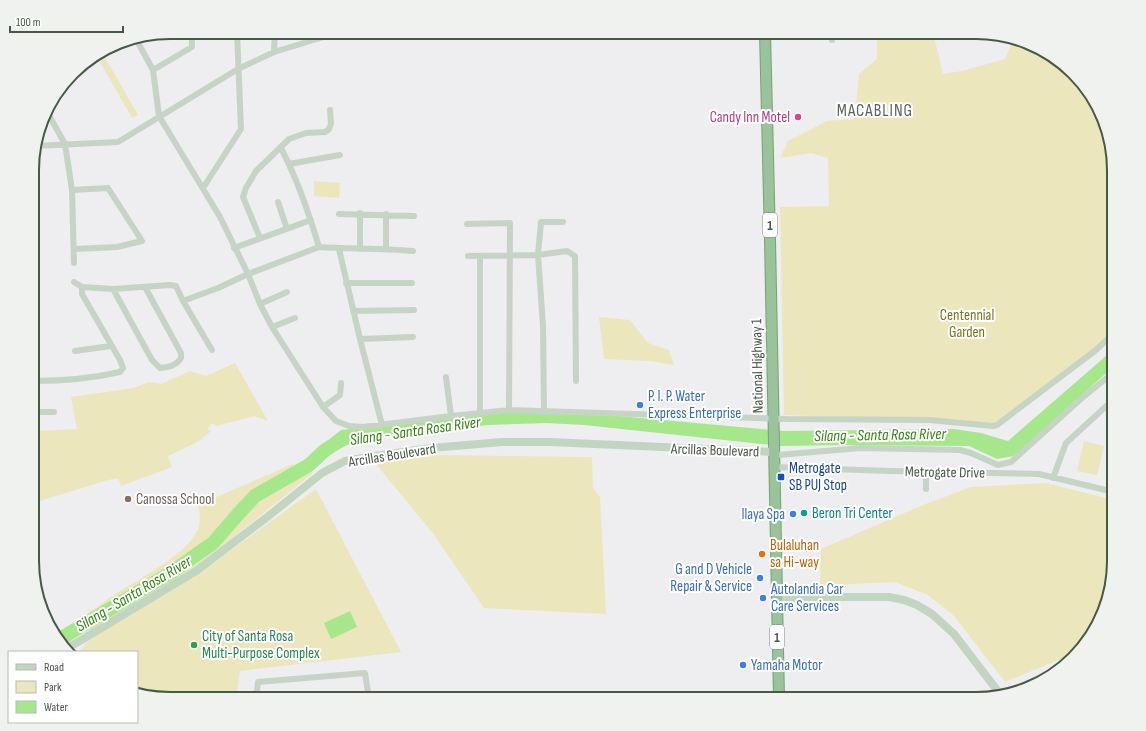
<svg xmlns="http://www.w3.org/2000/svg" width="1146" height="731" font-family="'Sofia Sans Condensed',sans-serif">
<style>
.green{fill:#ece6bd}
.water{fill:#a7e78c}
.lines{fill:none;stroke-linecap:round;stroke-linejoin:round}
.river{stroke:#a7e78c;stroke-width:14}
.trunk-casing{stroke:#72a573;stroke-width:12}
.minor{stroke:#c5d4c4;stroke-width:6}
.secondary{stroke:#c1d5c1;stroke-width:8}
.trunk{stroke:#9ac29b;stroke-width:10}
.hotel-dot{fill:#d1479c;stroke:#fff;stroke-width:1.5}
.shop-dot{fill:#3f7fe0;stroke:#fff;stroke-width:1.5}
.transit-dot{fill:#1a4fb4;stroke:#fff;stroke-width:1.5}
.education-dot{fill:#8d6e63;stroke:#fff;stroke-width:1.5}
.culture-dot{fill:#0f9aa8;stroke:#fff;stroke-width:1.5}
.food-dot{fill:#e8710a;stroke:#fff;stroke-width:1.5}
.leisure-dot{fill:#2e9e5b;stroke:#fff;stroke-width:1.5}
.labels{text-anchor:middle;stroke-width:4;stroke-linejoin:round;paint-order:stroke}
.shield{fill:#fff;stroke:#7e8b7e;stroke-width:1}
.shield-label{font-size:14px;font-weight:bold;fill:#475946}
.hotel-label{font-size:15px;fill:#b23c85;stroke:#fff;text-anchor:end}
.park-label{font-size:15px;fill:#77761b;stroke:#fff}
.street-label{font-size:15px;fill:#475946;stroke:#fff}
.shop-label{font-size:15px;fill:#366cbe;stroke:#fff;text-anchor:start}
.transit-label{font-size:15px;fill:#164399;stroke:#fff;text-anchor:start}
.education-label{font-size:15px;fill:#785e54;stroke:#fff;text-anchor:start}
.culture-label{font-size:15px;fill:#0d838f;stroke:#fff;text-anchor:start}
.food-label{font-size:15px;fill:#c56008;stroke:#fff;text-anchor:start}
.leisure-label{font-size:15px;fill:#27864d;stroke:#fff;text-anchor:start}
.water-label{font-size:16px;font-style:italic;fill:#348313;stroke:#fff}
.quarter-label{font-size:17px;letter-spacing:1px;fill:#5a625b;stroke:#fff}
.rim{fill:none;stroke:#475946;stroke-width:2}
</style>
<rect width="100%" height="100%" fill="#eeedf0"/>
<path class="green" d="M 877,32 L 933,32 L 943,74 L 962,71 L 1005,59 L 1014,38 L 1020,39 L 1053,55 L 1095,101 L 1114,160 L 1114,334 L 995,423 L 784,415 L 780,207 L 829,206 L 828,158 L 811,153 L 780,158 L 788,141 L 827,121 L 855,119 L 859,74 L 877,59 Z
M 102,52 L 138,115 L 132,118 L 96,55 Z
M 314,181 L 340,183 L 339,198 L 314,196 Z
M 599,317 L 630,320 L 648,343 L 669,350 L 674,365 L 650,361 L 604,359 Z
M 235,363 L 268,421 L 254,416 L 216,426 L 212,423 L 207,429 L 211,431 L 199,441 L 168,456 L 172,467 L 121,486 L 118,478 L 108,480 L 33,503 L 33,468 L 37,467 L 33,463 L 33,431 L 77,429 L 71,397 L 134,388 L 149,382 L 161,384 L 190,371 L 206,376 Z
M 1084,441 L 1104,446 L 1097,475 L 1077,471 Z
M 433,455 L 592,457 L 593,488 L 600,497 L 606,614 L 484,608 L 432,532 L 376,464 Z
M 293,464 L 295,472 L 309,465 L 313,473 L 219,549 L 185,574 L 91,631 L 86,628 L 79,620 C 92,611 104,601 117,593 C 140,578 188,554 198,529 C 201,520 200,514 198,505 Z
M 1046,483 L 1114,500 L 1114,570 L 1091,638 L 1075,653 L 1005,682 L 954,616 L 928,595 L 895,582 L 851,584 L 820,589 L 821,549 L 923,505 L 971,487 Z
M 316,489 L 401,652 L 240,671 L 236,699 L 169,699 L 137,695 L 137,652 L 79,652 L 89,640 L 192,578 Z"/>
<path class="water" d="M 1114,349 L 1114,366 L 1014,456 L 997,459 L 969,446 L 843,445 L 781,446 L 584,425 L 547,423 L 489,425 L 423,431 L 405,431 L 394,434 L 366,438 L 347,445 L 329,455 L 320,464 L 314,457 L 312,453 L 341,430 L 502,413 L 586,413 L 784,431 L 954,429 L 981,433 L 1008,441 Z
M 350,611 L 357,627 L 331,639 L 324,623 Z"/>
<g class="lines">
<path class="river" d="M 57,638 L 65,636 L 88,622 L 172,572 L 213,543 L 240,512 L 255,496 L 309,465 L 324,451 L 330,447"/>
<defs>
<path id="trunk" d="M 765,32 L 770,240 L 779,699"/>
</defs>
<use href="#trunk" class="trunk-casing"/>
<path class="minor" d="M 136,39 L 153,70 L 159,116 L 220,217 L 248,274 L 260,304 L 272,327 L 323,407 L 336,421 L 349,426 L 363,427 L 451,416 L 509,410 L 786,419 L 929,420 L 993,426 L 997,425 L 1096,350 L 1114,333
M 832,40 L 832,32
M 274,52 L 275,32
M 153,70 L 192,47 L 192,32
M 46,110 L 65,144 L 72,190 L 74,263
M 35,146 L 118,142 L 238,69 L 274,52 L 340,32
M 289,164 L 340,155
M 203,188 L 241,129 L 237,32
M 72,190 L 108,188 L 142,241 L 117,247 L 75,249
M 278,202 L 287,229
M 360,213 L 360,249
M 339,214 L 414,216
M 386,214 L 386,248
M 467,224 L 510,223 L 509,410
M 260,238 L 243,197 L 246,188 L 256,171 L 289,139 L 306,133 L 325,132 L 329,129 L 331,124 L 330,110
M 319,247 C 350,249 382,248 413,251
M 234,248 L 311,220
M 339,249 L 360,339 L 382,425
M 468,256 L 538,255 L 567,251 L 575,256 L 576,381
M 74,282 L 82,287
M 346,283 L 412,283
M 113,289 L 152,360 L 160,368 C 169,367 176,366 181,358 L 181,353 L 145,287
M 183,301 L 212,350
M 260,304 L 287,292
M 353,311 L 414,310
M 272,327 L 295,318
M 360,339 L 413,337
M 75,351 L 111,346
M 446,377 L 451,416
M 33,381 C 64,381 89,379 120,372 L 123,368 L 120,360 L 82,294 L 82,287 L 113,289 L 170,285 L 176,286 L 183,301 L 218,288 L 248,274 L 319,247 C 309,213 297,179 281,148
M 323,407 L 340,395 L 341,383
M 33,412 L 54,412
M 544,412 L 543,326 L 538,255 L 541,222 L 563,222
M 480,413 L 480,256
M 774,452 L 778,455 L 860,448 L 960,450 L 971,453 L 998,465 L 1011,462 L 1082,398 L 1114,372
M 774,467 L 891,471 L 1039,474 L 1114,492
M 1053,478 L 1066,443 L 1114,399
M 926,489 L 926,472
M 256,699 L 258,682 L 365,673 L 369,699"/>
<path class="secondary" d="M 776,599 L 825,597 L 889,597 L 904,600 L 917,605 L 932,614 L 954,634 L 1000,694
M 67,648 L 78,642 L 196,571 L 266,518 L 322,473 L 345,461 L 368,457 L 431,448 L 502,442 L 549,442 L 774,452"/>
<use href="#trunk" class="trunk"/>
</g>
<circle class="hotel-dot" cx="798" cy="117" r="4"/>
<g class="shop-dot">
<circle cx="640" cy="405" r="4"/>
<circle cx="793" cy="514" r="4"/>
<circle cx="760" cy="578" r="4"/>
<circle cx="763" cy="598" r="4"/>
<circle cx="743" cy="665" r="4"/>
</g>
<rect class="transit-dot" x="777" y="473" width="8" height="8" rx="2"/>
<circle class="education-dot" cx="128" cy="499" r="4"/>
<circle class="culture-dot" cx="804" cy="513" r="4"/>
<circle class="food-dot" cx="762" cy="554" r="4"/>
<circle class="leisure-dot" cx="194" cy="645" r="4"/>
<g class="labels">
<g class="shield">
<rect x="763" y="213" width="14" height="24" rx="3"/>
<rect x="770" y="625" width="14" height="24" rx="3"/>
</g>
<g class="shield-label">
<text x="770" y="230">1</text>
<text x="777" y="642">1</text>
</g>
<g class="hotel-label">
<text x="790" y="122">Candy Inn Motel</text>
</g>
<g class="park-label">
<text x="967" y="320">Centennial<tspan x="967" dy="17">Garden</tspan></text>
</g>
<g class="street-label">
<text transform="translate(757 366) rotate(-91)" y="5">National Highway 1</text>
<text transform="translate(715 450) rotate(2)" y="5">Arcillas Boulevard</text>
<text transform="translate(392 455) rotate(-9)" y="5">Arcillas Boulevard</text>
<text transform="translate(945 472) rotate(1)" y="5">Metrogate Drive</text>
</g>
<g class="shop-label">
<text x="648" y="401">P. I. P. Water<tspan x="648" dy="17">Express Enterprise</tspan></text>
<text x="785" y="519" text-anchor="end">Ilaya Spa</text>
<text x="752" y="574" text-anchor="end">G and D Vehicle<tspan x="752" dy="17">Repair &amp; Service</tspan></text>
<text x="771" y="594">Autolandia Car<tspan x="771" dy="17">Care Services</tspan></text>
<text x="751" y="670">Yamaha Motor</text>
</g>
<g class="transit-label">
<text x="789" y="473">Metrogate<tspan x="789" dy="17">SB PUJ Stop</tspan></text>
</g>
<g class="education-label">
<text x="136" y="504">Canossa School</text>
</g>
<g class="culture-label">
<text x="812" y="518">Beron Tri Center</text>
</g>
<g class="food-label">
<text x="770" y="550">Bulaluhan<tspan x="770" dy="17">sa Hi-way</tspan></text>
</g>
<g class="leisure-label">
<text x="202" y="641">City of Santa Rosa<tspan x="202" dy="17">Multi-Purpose Complex</tspan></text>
</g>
<g class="water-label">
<text transform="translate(415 430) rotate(-8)" y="6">Silang - Santa Rosa River</text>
<text transform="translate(880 434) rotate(-1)" y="6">Silang - Santa Rosa River</text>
<text transform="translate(133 593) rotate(-31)" y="6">Silang - Santa Rosa River</text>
</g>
<g class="quarter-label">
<text x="875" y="116">MACABLING</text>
</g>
</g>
<path d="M0 0H1146V731H0ZM170 39H976A131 131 0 0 1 1107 170V561A131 131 0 0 1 976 692H170A131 131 0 0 1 39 561V170A131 131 0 0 1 170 39Z" fill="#f0f2f0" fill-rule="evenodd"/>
<path class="rim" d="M170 39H976A131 131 0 0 1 1107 170V561A131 131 0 0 1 976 692H170A131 131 0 0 1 39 561V170A131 131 0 0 1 170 39Z"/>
<rect x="8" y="651" width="130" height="72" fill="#ffffff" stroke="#b5bdb5"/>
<rect x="16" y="664" width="20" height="6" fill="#c1d5c1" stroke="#b5bdb5"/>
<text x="44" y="671" font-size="12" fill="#475946">Road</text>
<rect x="16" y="681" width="20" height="12" fill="#ece6bd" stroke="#b5bdb5"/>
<text x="44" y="691" font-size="12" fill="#475946">Park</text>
<rect x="16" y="701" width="20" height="12" fill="#a7e78c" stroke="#b5bdb5"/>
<text x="44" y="711" font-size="12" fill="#475946">Water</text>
<path d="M10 26v6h113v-6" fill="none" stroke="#475946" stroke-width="2"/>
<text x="16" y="26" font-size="12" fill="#475946" stroke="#ffffff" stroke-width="3" paint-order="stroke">100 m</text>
</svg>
